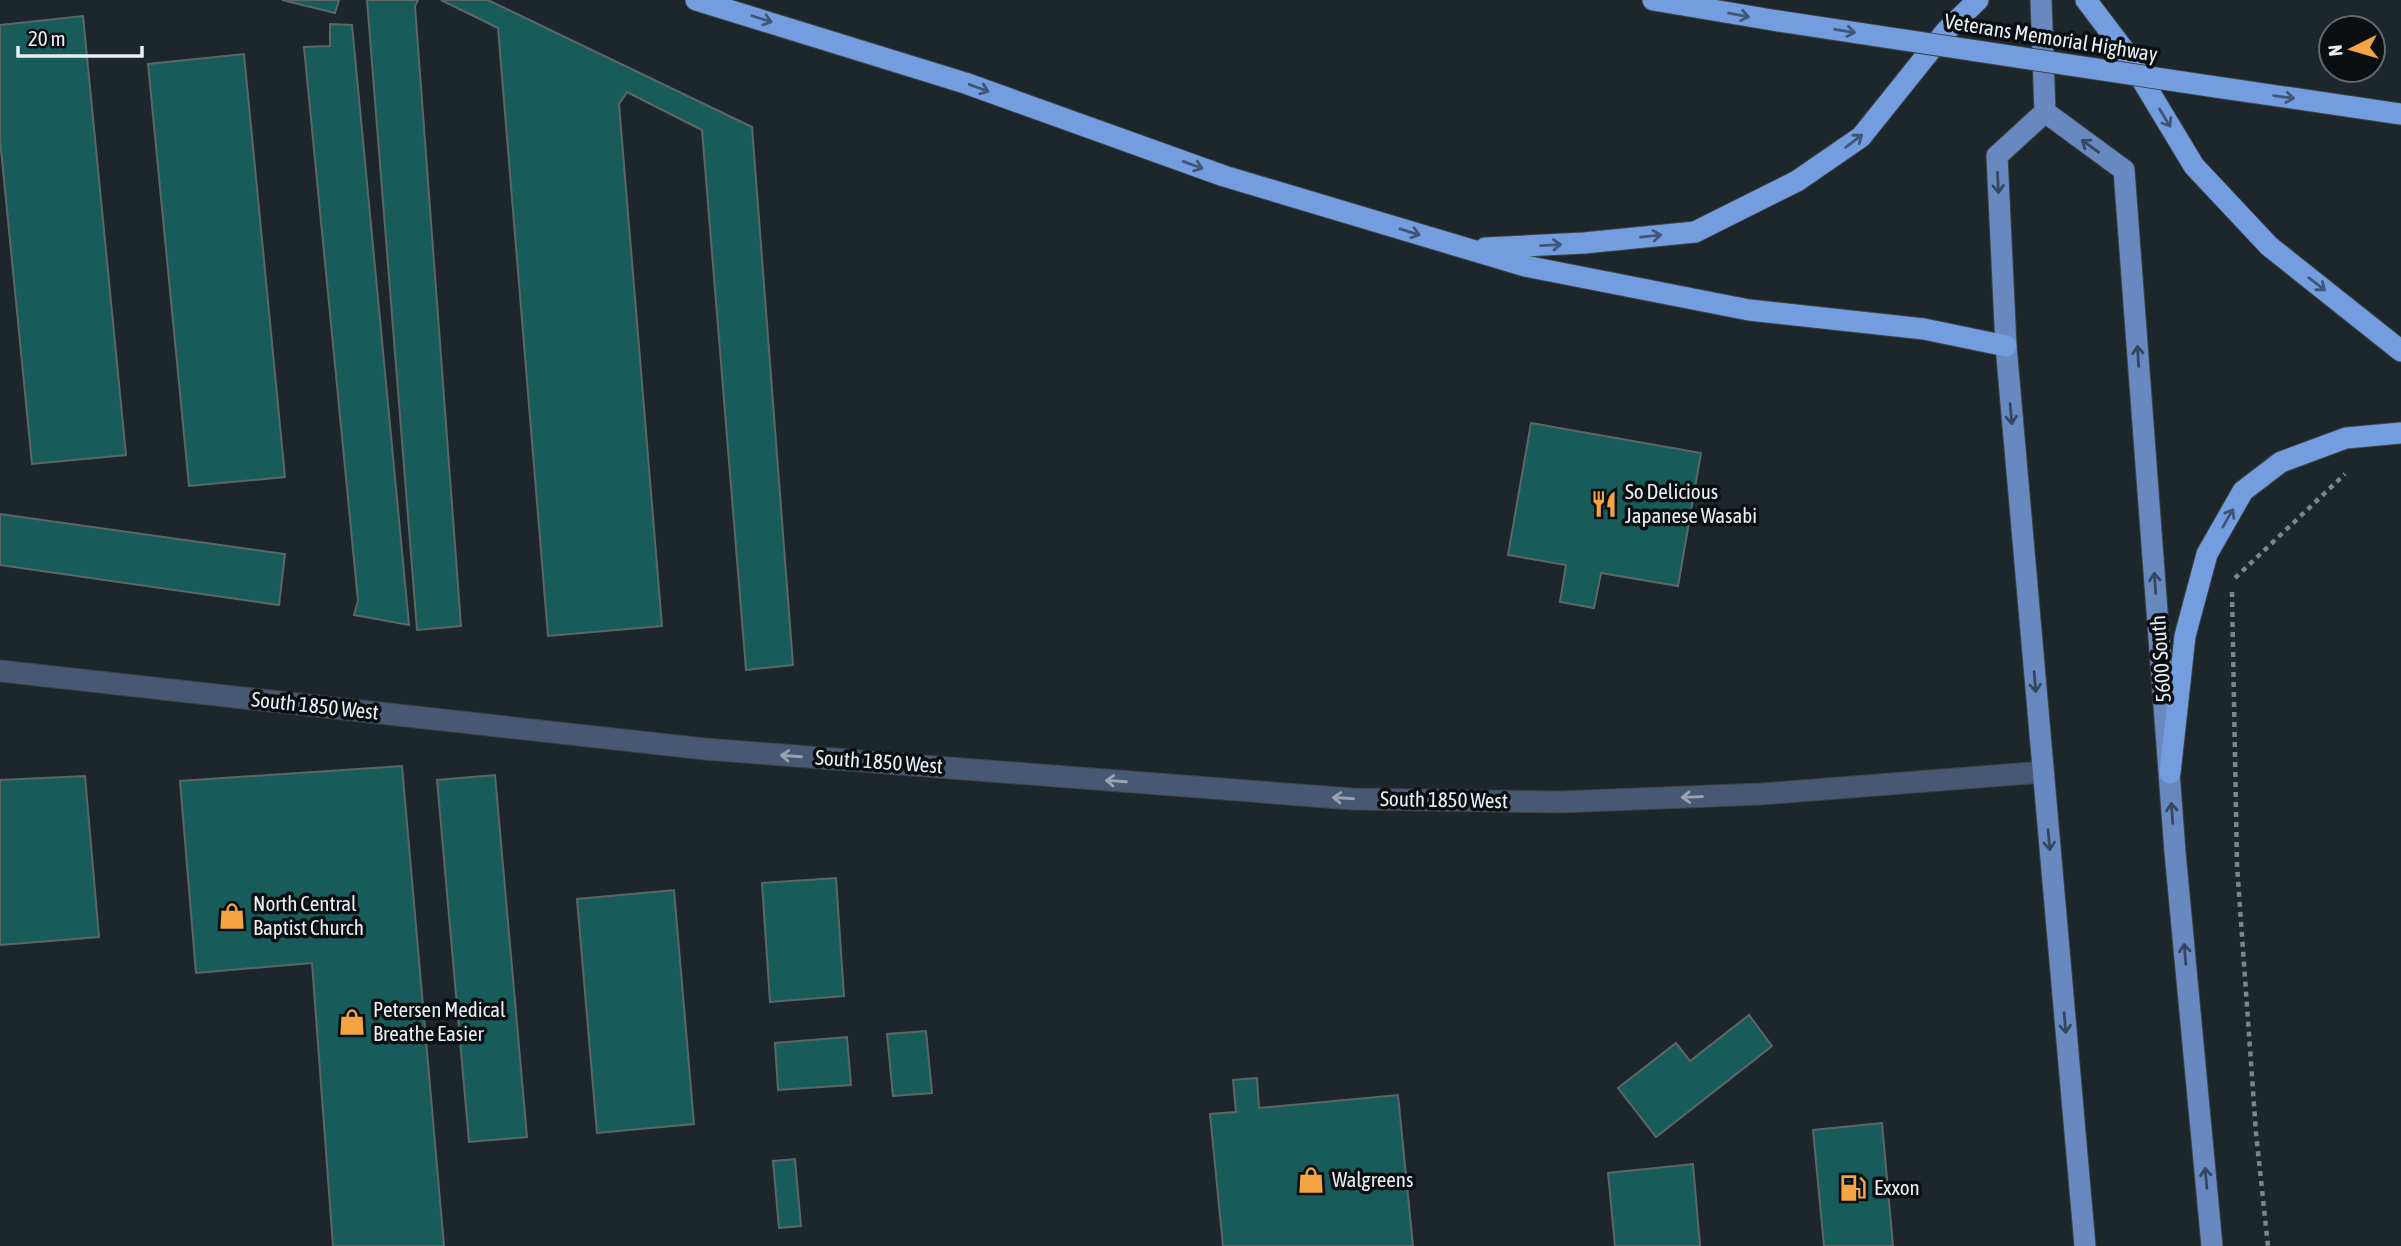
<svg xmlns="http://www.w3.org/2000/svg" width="2401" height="1246" font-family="'Asap Condensed',sans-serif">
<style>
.building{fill:#185b5b;stroke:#5b6767;stroke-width:2}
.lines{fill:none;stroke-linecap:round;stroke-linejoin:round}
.minor-casing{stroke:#3a4347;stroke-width:23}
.major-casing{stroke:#3a4347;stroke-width:23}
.highway-casing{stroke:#3a4347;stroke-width:23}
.path{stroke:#7e868a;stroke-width:4.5;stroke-dasharray:5 5;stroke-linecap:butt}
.minor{stroke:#475872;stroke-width:21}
.major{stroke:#6789c0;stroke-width:21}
.highway{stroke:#739dde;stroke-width:21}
.highway-bridge-casing{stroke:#3a4347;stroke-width:23;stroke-linecap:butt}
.highway-bridge{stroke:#739dde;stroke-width:21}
.oneway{stroke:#3f5678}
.oneway2{stroke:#344660}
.oneway3{stroke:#98a4b2}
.labels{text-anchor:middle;stroke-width:7;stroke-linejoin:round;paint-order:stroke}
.street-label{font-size:21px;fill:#e9eff2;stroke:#0b0f11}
.poi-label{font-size:21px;fill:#e9eff2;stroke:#0b0f11;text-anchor:start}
</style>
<rect width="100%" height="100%" fill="#1d272b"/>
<path class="building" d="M 282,0 L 339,0 L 335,13 Z
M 367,0 L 418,0 L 415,6 L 461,626 L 417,630 Z
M 441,0 L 488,0 L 752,127 L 793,665 L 746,670 L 702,130 L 627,92 L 619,104 L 662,626 L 548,636 L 498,28 Z
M 83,16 L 126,455 L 32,464 L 0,139 L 0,25 Z
M 330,24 L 352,25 L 409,625 L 354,615 L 358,601 L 304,47 L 330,46 Z
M 244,54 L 285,477 L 189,486 L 148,64 Z
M 1531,423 L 1701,453 L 1678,586 L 1601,573 L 1594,608 L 1560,602 L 1566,565 L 1508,555 Z
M 0,514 L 285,554 L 279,605 L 0,565 Z
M 402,766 L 444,1246 L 333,1246 L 312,963 L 196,973 L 180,781 Z
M 495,775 L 527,1137 L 469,1142 L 437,780 Z
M 85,776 L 99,937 L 0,945 L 0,780 Z
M 836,878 L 844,996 L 770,1002 L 762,883 Z
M 674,890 L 694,1124 L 597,1133 L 577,899 Z
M 1749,1015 L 1772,1046 L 1656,1137 L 1618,1088 L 1676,1043 L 1690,1061 Z
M 926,1031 L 932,1093 L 893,1096 L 887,1034 Z
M 847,1037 L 851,1085 L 778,1090 L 775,1043 Z
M 1257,1078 L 1259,1108 L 1398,1095 L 1413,1246 L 1223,1246 L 1210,1114 L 1236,1112 L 1233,1080 Z
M 1882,1123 L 1893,1246 L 1824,1246 L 1813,1130 Z
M 795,1159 L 801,1226 L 779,1228 L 773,1161 Z
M 1693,1164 L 1700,1246 L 1615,1246 L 1608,1173 Z"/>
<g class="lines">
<defs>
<path id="minor" d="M 0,671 L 705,749 L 1352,799 L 1560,802 L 1761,794 L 2043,772"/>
<path id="major" d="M 2041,0 L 2045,112 L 1997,156 L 2006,346 L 2085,1246
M 2045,112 L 2124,170 L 2175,852 L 2212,1246"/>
<path id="highway" d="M 696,0 L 965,83 L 1224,176 L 1525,266 L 1749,310 L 1924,329 L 2006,346
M 1653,0 L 1778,21
M 2086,0 L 2124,50 L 2194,166 L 2269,246 L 2401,351
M 2216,87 L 2401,114
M 1485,248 L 1584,243 L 1695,232 L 1797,181 L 1861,137 L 1946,31 L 1978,0
M 2170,773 L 2185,636 L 2207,554 L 2243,491 L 2281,462 L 2346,438 L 2401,433"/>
</defs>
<use href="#minor" class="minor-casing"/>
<use href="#major" class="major-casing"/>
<use href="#highway" class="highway-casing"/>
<path class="path" d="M 2235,578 L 2345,474
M 2232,592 L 2237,865 L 2256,1133 L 2268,1246"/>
<use href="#minor" class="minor"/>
<use href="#major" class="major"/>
<use href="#highway" class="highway"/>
<defs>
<path id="highway-bridge" d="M 1778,21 L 2216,87"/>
</defs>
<use href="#highway-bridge" class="highway-bridge-casing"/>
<use href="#highway-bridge" class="highway-bridge"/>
</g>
<defs><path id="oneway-shaft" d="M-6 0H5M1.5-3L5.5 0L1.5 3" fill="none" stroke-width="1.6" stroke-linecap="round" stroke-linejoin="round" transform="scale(1.75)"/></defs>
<g class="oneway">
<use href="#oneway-shaft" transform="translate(1739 15) rotate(10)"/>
<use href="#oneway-shaft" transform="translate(762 19) rotate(18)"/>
<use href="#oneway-shaft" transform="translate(1845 31) rotate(9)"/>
<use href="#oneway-shaft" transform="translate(979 88) rotate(20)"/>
<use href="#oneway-shaft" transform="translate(2284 97) rotate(8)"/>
<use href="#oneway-shaft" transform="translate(2165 118) rotate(59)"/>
<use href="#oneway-shaft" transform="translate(1854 141) rotate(-37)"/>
<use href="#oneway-shaft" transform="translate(1193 165) rotate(20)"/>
<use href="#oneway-shaft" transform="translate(1410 232) rotate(17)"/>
<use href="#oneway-shaft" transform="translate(1651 236) rotate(-6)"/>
<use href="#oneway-shaft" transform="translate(1551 245) rotate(-3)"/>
<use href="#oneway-shaft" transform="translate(2317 284) rotate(38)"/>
<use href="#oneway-shaft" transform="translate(2228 518) rotate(-60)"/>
</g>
<g class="oneway2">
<use href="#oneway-shaft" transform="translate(2090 146) rotate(-144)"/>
<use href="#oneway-shaft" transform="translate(1998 183) rotate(87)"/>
<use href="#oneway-shaft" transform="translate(2138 356) rotate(-94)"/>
<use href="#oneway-shaft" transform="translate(2011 414) rotate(85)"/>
<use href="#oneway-shaft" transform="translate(2155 583) rotate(-94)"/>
<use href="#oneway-shaft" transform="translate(2035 682) rotate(85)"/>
<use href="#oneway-shaft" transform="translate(2172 813) rotate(-94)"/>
<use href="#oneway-shaft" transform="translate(2049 840) rotate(85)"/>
<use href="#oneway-shaft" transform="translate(2185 954) rotate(-95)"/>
<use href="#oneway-shaft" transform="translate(2065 1023) rotate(85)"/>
<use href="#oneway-shaft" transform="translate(2206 1178) rotate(-95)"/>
</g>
<g class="oneway3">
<use href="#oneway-shaft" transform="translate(791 756) rotate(-176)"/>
<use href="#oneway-shaft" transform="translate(1116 781) rotate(-176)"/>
<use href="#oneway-shaft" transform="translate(1692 797) rotate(178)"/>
<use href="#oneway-shaft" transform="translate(1343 798) rotate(-176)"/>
</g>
<defs>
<symbol id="restaurant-bare" viewBox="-9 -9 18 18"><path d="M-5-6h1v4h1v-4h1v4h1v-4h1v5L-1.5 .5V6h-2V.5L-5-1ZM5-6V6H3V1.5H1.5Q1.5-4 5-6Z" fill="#f4a443" stroke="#0b0f11" stroke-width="2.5" paint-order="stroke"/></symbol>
<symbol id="shop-bare" viewBox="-9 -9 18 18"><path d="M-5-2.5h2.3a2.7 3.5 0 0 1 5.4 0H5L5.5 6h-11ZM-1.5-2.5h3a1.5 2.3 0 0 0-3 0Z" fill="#f4a443" stroke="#0b0f11" stroke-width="2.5" paint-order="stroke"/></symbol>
<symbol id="fuel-bare" viewBox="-9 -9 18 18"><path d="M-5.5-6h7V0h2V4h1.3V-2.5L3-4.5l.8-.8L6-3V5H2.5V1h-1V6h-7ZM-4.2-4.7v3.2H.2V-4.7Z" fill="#f4a443" stroke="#0b0f11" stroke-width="2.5" paint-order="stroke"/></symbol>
</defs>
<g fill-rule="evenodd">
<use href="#restaurant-bare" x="1585" y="485" width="38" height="38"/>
<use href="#shop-bare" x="213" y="897" width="38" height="38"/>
<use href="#shop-bare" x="333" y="1003" width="38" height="38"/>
<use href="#shop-bare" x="1292" y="1161" width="38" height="38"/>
<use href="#fuel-bare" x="1834" y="1169" width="38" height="38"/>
</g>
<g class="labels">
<g class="street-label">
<text transform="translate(2051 38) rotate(9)" y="7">Veterans Memorial Highway</text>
<text transform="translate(2161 659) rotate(-94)" y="7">5600 South</text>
<text transform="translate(315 706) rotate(6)" y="7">South 1850 West</text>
<text transform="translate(879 762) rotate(4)" y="7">South 1850 West</text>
<text transform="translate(1444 800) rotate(1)" y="7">South 1850 West</text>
</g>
<g class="poi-label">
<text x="1625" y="499">So Delicious<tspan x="1625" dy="24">Japanese Wasabi</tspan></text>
<text x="253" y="911">North Central<tspan x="253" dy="24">Baptist Church</tspan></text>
<text x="373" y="1017">Petersen Medical<tspan x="373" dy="24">Breathe Easier</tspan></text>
<text x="1332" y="1187">Walgreens</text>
<text x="1874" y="1195">Exxon</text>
</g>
</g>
<g transform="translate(2352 49) rotate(265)"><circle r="33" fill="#0b0f11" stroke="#64696b" stroke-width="2"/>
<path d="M0-5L12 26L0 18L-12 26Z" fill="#f4a443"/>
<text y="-10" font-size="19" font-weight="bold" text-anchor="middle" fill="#e9eff2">N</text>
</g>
<path d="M18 46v10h124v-10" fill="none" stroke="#e9eff2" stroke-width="3.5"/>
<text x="28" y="46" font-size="21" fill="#e9eff2" stroke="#0b0f11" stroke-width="5" paint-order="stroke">20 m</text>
</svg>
